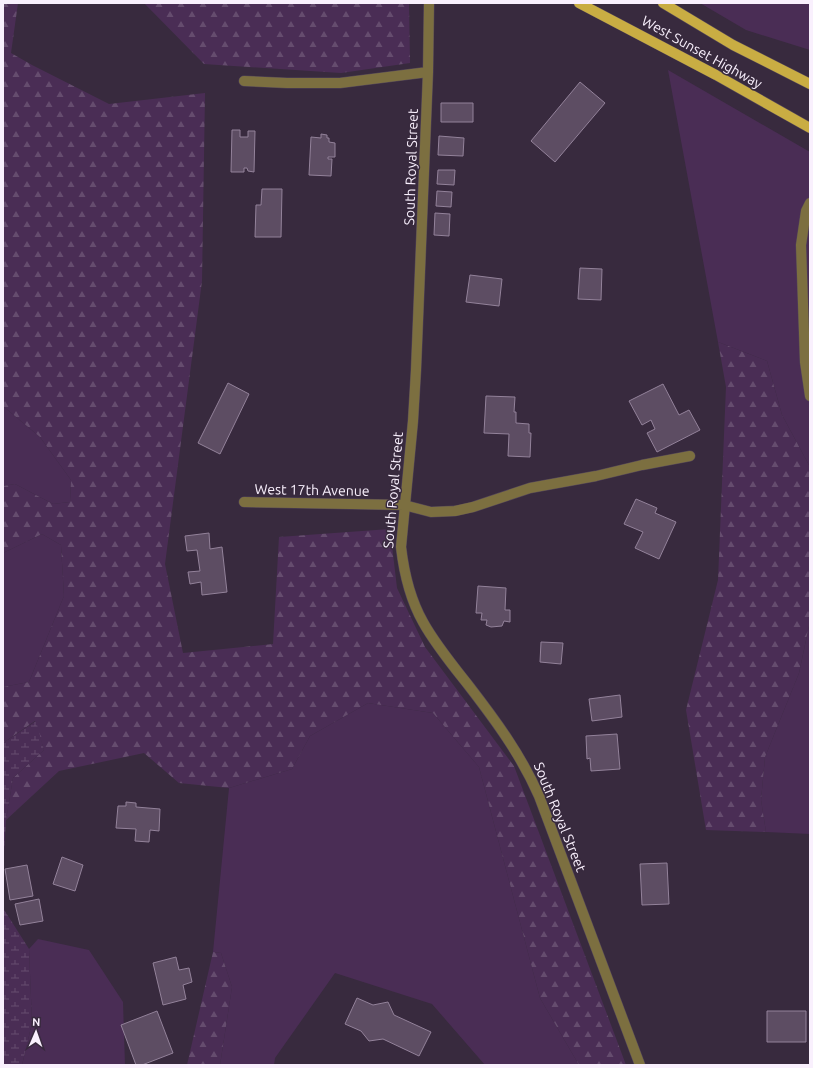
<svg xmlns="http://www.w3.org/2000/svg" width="813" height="1068" font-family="Ubuntu,sans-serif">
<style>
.green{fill:#4a2d55}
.forest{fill:url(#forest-firs)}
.wetland{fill:url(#wetland-marsh)}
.building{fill:#5d4d63;stroke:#93829a}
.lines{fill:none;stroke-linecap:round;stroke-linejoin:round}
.minor-casing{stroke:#534659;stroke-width:11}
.major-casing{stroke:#534659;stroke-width:11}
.minor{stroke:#7c6f40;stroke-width:10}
.major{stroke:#c9ad43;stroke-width:10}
.labels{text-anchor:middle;stroke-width:3;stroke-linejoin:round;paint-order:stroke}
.street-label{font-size:14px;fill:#f9f0fd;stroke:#382a3e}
</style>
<defs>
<pattern id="forest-firs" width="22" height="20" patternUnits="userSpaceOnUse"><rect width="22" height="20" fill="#4a2d55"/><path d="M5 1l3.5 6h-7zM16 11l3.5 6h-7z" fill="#654c6e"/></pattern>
<pattern id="wetland-marsh" width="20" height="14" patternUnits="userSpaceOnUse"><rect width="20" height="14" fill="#4a2d55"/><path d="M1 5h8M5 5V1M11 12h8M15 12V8" fill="none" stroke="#654c6e"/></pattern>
</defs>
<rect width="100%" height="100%" fill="#382a3e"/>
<path class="green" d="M 700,3 L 810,3 L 810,50 L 746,30 Z
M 668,70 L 810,152 L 810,467 L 782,415 L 767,361 L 718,342 Z
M 3,406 L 40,437 L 71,480 L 70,502 L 53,504 L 15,484 L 3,486 Z
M 42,534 L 61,545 L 64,596 L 29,682 L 3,687 L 3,553 Z
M 810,621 L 810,834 L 766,832 L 761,800 L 765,757 L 799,673 Z
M 368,703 L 433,713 L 479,767 L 540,998 L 579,1065 L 485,1065 L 432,1004 L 335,973 L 275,1058 L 274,1065 L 220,1065 L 232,987 L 221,953 L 213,952 L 229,788 L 292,769 L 310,736 Z
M 38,939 L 89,950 L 123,1002 L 125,1065 L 22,1065 L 32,1023 L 29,949 Z"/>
<path class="forest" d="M 3,3 L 18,3 L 11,53 L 32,65 L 109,104 L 205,93 L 202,281 L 165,564 L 183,653 L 273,644 L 279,537 L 390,529 L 397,588 L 425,647 L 514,766 L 626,1065 L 579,1065 L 540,998 L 479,767 L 433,713 L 368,703 L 310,736 L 292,769 L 229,788 L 179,783 L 144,753 L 59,771 L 6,820 L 13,778 L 44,750 L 35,721 L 3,743 L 3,687 L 29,682 L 64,596 L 61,545 L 42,534 L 3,553 L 3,486 L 15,484 L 53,504 L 70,502 L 71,480 L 40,437 L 3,406 Z
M 144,3 L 409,3 L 410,63 L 341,73 L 204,64 Z
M 718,342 L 767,361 L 782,415 L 810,467 L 810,621 L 799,673 L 765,757 L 761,800 L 766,832 L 706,830 L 686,710 L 718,580 L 726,387 Z
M 213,952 L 221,953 L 232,987 L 220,1065 L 187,1065 Z"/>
<path class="wetland" d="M 36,721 L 44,750 L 13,778 L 6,820 L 3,870 L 3,743 Z
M 3,908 L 29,949 L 32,1023 L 22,1065 L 3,1065 Z"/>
<path class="building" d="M 580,82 L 605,103 L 555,162 L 531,141 Z
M 441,103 L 473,103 L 473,122 L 441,122 Z
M 232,130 L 240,130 L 240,137 L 248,137 L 248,131 L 255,131 L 254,172 L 248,171 L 247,168 L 244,168 L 244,172 L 231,172 Z
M 321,134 L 327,135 L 327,138 L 329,138 L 329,142 L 335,143 L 335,157 L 328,157 L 328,159 L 332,159 L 331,176 L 309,175 L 311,137 L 321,138 Z
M 439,136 L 464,138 L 463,156 L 438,155 Z
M 438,170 L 455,170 L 454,185 L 437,184 Z
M 262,189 L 282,189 L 281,237 L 255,237 L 256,205 L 261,205 Z
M 437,191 L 452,192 L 451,207 L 436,206 Z
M 435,213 L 450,214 L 449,236 L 434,235 Z
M 580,268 L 602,269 L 601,300 L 578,299 Z
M 470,275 L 502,279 L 499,306 L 466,302 Z
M 228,383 L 249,394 L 220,454 L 198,443 Z
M 663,384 L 679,415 L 689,410 L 700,430 L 657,452 L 647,433 L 655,429 L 651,420 L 642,425 L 629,401 Z
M 486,396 L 515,397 L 514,412 L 516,412 L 516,423 L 529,424 L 529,433 L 531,433 L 530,457 L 508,456 L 509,434 L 484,433 Z
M 636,499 L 657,508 L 655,513 L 676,522 L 659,559 L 635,548 L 643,532 L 624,524 Z
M 209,533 L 210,549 L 222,547 L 227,592 L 202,595 L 201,582 L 190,584 L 188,572 L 200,571 L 197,550 L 187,551 L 185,536 Z
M 478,586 L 506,588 L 505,610 L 510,610 L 510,622 L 504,621 L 502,626 L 491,627 L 486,625 L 487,620 L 481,620 L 482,613 L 476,613 Z
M 541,642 L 563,643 L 561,664 L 540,662 Z
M 620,695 L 622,717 L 592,721 L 589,699 Z
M 617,734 L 620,769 L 591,771 L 590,758 L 587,759 L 586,736 Z
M 126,802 L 136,803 L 136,807 L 160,809 L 159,831 L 150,830 L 149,842 L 135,841 L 136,829 L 116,828 L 118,806 L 126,806 Z
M 62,857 L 83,865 L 75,891 L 53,884 Z
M 667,863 L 669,904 L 642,905 L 640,864 Z
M 27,865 L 33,896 L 10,900 L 5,869 Z
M 39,899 L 43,921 L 20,925 L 15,904 Z
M 176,957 L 179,970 L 189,968 L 192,982 L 183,985 L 186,999 L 163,1005 L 153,963 Z
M 357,998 L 373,1005 L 388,1002 L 394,1015 L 431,1032 L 419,1056 L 383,1039 L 369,1041 L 361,1031 L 345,1024 Z
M 157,1011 L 173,1053 L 142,1065 L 136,1065 L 121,1025 Z
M 767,1011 L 806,1011 L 806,1042 L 767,1042 Z"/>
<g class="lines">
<defs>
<path id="minor" d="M 429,3 L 428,72 L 416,370 L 413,421 L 401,547 C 404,573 410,599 423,622 C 435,644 454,667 469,686 C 496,721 521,755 539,796 L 640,1065
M 244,81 L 287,83 L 340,83 L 428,72
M 810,203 L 806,211 L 801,245 L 805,362 L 810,396
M 244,502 L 404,505 L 431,512 L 455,511 L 473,507 L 530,488 L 596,476 L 642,465 L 690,456"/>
<path id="major" d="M 579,3 L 716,75 L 810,128
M 663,3 L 733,45 L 810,84"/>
</defs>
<use href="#minor" class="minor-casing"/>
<use href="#major" class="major-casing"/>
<use href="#minor" class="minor"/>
<use href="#major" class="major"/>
</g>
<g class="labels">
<g class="street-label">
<text transform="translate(702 52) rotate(29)" y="5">West Sunset Highway</text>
<text transform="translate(411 167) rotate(-88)" y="5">South Royal Street</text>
<text transform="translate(312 490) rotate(1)" y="5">West 17th Avenue</text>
<text transform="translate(393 490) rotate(-85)" y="5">South Royal Street</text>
<text transform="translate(560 817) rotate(68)" y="5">South Royal Street</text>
</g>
</g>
<rect width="813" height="1068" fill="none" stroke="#f9f0fd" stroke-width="8"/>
<g transform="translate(36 1032) rotate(2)" stroke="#382a3e" stroke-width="3" paint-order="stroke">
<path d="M0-3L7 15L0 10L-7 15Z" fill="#f9f0fd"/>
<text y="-6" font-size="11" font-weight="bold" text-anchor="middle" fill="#f9f0fd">N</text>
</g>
</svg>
